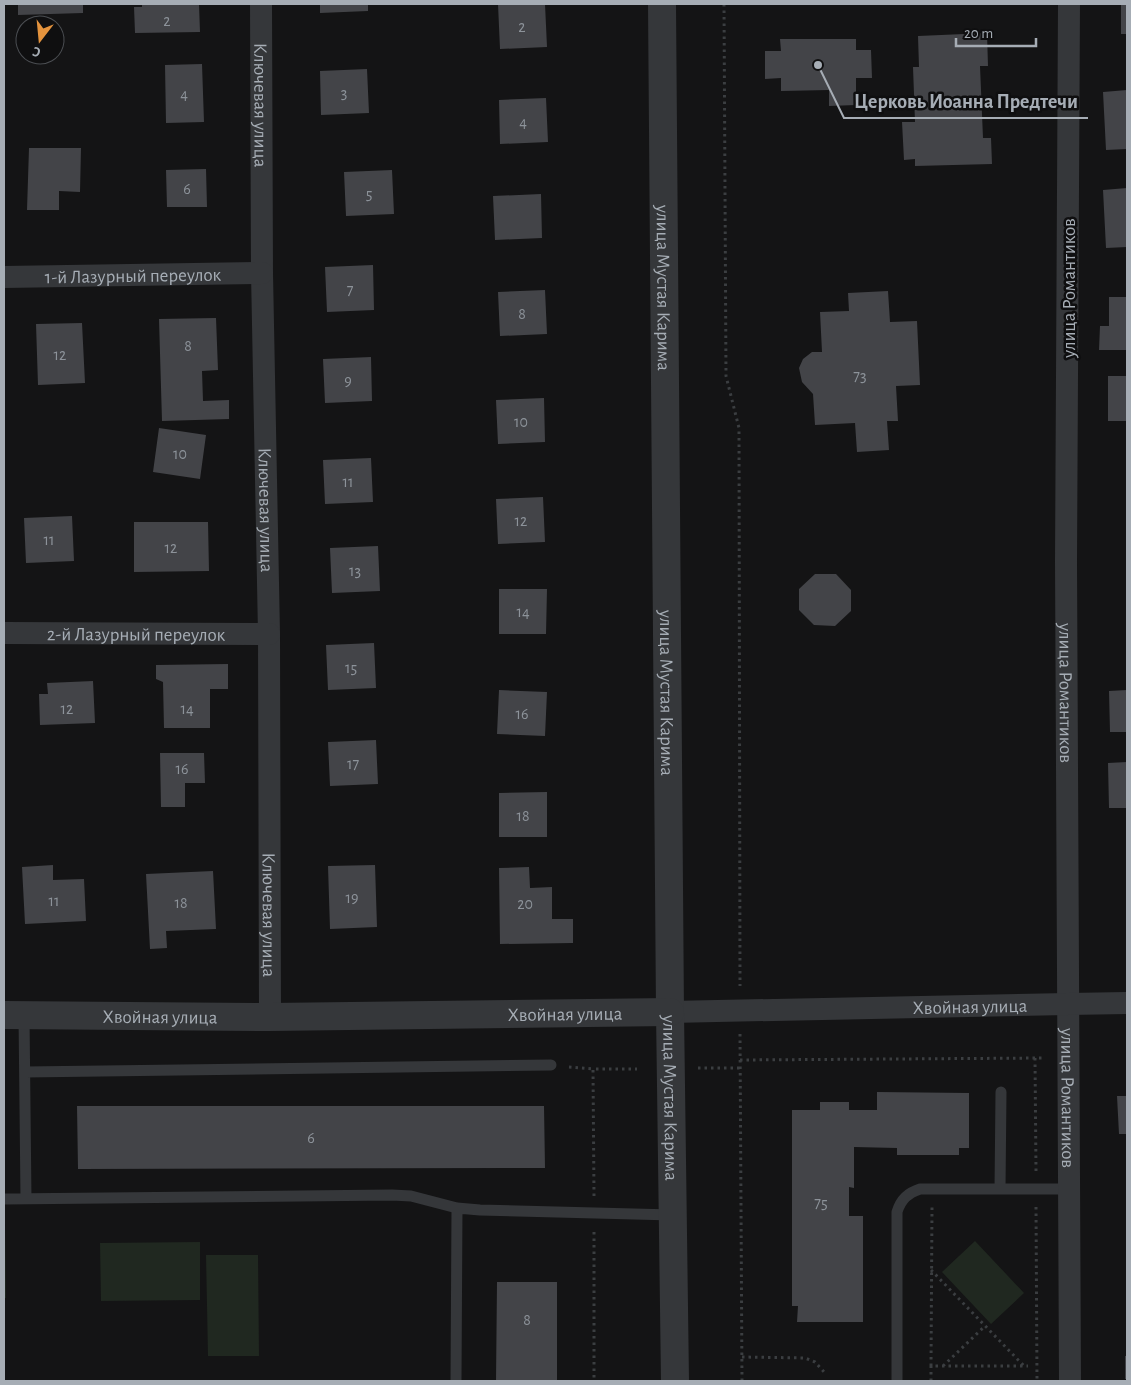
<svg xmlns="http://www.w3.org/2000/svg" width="1131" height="1385" font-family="'Alegreya Sans',sans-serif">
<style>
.green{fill:#202820}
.building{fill:#434448}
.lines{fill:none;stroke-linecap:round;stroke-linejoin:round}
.path{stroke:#3b3e41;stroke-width:3;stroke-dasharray:2.5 4;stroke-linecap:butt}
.service{stroke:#35373a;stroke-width:11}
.minor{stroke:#35373a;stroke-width:22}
.tertiary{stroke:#35373a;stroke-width:28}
.labels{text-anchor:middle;stroke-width:5;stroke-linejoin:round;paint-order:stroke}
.number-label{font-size:16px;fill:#8d939a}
.street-label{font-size:19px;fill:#a6adb5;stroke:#0f0f10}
.leader{fill:none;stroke:#a6adb5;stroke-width:2}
.callout-dot{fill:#a6adb5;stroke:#0f0f10;stroke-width:2}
.callout-label{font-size:20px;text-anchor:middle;font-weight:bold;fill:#a6adb5;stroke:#0f0f10;stroke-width:5;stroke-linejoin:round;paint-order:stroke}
</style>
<rect width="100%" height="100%" fill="#141415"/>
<path class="green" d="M 4,1224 L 5,1224 L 6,1298 L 4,1298 Z
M 975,1241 L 1024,1293 L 991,1324 L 942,1272 Z
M 200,1242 L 200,1300 L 101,1301 L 100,1243 Z
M 206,1255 L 258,1255 L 259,1356 L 208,1356 Z"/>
<path class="building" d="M 18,4 L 83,4 L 83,13 L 18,15 Z
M 142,4 L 199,4 L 200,32 L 135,33 L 134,7 L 142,7 Z
M 320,4 L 368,4 L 368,11 L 320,13 Z
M 498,4 L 545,4 L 547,47 L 500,49 Z
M 1121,4 L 1127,4 L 1127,34 L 1121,34 Z
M 987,33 L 988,66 L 980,66 L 983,138 L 991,138 L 992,164 L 915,166 L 915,159 L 904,160 L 902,122 L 915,122 L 913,67 L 919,67 L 918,36 Z
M 780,39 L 856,39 L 856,50 L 871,50 L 872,78 L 856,78 L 856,105 L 829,106 L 829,90 L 781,91 L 781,78 L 765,79 L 765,51 L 781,51 Z
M 202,64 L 204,122 L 166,123 L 165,65 Z
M 367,69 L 369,113 L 321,115 L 320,71 Z
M 1127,90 L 1127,149 L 1106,150 L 1103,92 Z
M 546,98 L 548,142 L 500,144 L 499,100 Z
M 29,148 L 81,148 L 80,192 L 59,191 L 59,210 L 27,210 Z
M 206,169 L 207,207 L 167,207 L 166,170 Z
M 392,170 L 394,214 L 346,216 L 344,172 Z
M 1127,188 L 1127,247 L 1106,248 L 1103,190 Z
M 541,194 L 542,238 L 495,240 L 493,196 Z
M 373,265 L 374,310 L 327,312 L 325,267 Z
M 545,290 L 547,334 L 500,336 L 498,292 Z
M 888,291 L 890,322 L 917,321 L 920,385 L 896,386 L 898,421 L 887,421 L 889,450 L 857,452 L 855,423 L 815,425 L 813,394 L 802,382 L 799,368 L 803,359 L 812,352 L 822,352 L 820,312 L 849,311 L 848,293 Z
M 1109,297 L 1127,297 L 1127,350 L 1099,350 L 1100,326 L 1109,326 Z
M 216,318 L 218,370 L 202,371 L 203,401 L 229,400 L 229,419 L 162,421 L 159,319 Z
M 82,323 L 85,383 L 38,385 L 36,324 Z
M 371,357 L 372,401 L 325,403 L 323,359 Z
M 1108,376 L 1127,376 L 1127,421 L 1108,421 Z
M 544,398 L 545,442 L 498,444 L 496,400 Z
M 159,428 L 206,435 L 200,479 L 153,472 Z
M 371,458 L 373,502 L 325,504 L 323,460 Z
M 543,497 L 545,542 L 498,544 L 496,499 Z
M 72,516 L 74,561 L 26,563 L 24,518 Z
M 134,522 L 208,522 L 209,571 L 134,572 Z
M 378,546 L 380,591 L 332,593 L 330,548 Z
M 815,574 L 836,574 L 851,590 L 851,611 L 835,626 L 814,625 L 799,610 L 799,589 Z
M 499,589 L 547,589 L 546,634 L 499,634 Z
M 374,643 L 376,688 L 328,690 L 326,645 Z
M 228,664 L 228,689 L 210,689 L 210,728 L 164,728 L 163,682 L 156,679 L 156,665 Z
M 93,681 L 95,723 L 40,725 L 39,694 L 48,694 L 47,683 Z
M 499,690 L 547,692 L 545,736 L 497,734 Z
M 1127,690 L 1127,732 L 1110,732 L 1109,691 Z
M 376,740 L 378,784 L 330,786 L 328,742 Z
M 160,753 L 204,753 L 205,783 L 185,783 L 185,807 L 161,807 Z
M 1127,762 L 1127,808 L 1109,808 L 1108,763 Z
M 547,792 L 547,837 L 499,837 L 499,793 Z
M 53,865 L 53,880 L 84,879 L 86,921 L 25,924 L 22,867 Z
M 375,865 L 377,927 L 330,929 L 328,866 Z
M 529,867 L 530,888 L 552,887 L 552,919 L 573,919 L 573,943 L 500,944 L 499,868 Z
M 213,871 L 216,929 L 166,931 L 167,948 L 150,949 L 146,874 Z
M 877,1092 L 969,1093 L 969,1148 L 959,1148 L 959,1155 L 897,1155 L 897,1148 L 854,1147 L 854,1188 L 849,1187 L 849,1216 L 863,1216 L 863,1322 L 797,1322 L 798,1306 L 792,1306 L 792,1110 L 820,1110 L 820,1102 L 849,1102 L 849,1110 L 877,1110 Z
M 1117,1096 L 1127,1096 L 1127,1134 L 1119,1134 Z
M 77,1106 L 544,1106 L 545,1168 L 78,1169 Z
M 497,1282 L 557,1282 L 557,1381 L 496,1381 Z
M 1125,1356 L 1127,1356 L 1127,1379 L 1125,1379 Z"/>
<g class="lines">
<path class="path" d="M 724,4 L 726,376 L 739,428 L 740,986
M 740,1034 L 742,1381
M 1035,1058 L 1036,1171
M 740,1060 L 1045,1058
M 569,1067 L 593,1069
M 698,1068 L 740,1068
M 594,1196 L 593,1069 L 637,1069
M 1036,1207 L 1037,1381
M 594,1232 L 594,1381
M 931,1270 L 1024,1366
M 742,1357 L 805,1358 L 815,1362 L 825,1373
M 931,1366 L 932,1206
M 943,1366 L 985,1326
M 931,1381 L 931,1366 L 1028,1366"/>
<path class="service" d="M 24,1015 L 26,1199
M 25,1072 L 551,1065
M 1000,1189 L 1001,1092
M 4,1199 L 392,1195 L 411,1196 L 457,1208 L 480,1210 L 673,1215
M 456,1381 L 457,1208
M 897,1381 L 897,1212 C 901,1199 908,1193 920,1189 L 1069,1189"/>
<g class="minor">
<path id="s1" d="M 261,4 L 262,273 L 269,634 L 270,1017"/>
<path id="s2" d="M 1069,4 L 1066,562 L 1070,1381"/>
<path id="s3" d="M 4,277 L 262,273"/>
<path id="s4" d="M 4,633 L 269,634"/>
<path id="s5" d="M 670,1012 L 1068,1004 L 1127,1003"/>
</g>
<g class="tertiary">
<path id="s6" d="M 662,4 L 670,1012 L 675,1381"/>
<path id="s7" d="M 4,1015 L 270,1017 L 670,1012"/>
</g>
</g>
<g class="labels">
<g class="number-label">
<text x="167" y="26">2</text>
<text x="522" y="32">2</text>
<text x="344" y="98">3</text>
<text x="184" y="99">4</text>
<text x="523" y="127">4</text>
<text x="187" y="194">6</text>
<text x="369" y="199">5</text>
<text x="350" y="295">7</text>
<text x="522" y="319">8</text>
<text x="188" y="351">8</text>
<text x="60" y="360">12</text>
<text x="860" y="381">73</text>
<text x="348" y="386">9</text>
<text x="521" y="427">10</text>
<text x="180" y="459">10</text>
<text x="348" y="487">11</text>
<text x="521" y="526">12</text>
<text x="49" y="545">11</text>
<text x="171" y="553">12</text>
<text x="355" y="576">13</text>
<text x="523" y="617">14</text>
<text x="351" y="673">15</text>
<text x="67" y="714">12</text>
<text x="187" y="714">14</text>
<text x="522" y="719">16</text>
<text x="353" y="769">17</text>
<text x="182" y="774">16</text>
<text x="523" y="821">18</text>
<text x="352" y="903">19</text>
<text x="54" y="906">11</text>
<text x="181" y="908">18</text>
<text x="525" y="909">20</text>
<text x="311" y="1143">6</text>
<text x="821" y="1208">75</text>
<text x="527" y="1325">8</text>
</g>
<g class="street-label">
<text dy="7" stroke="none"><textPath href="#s1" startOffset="101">Ключевая улица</textPath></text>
<text dy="7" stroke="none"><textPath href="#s3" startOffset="129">1-й Лазурный переулок</textPath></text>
<text dy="7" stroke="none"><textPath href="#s6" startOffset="284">улица Мустая Карима</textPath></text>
<text transform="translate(1068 288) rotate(-90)" y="7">улица Романтиков</text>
<text dy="7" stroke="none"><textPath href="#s1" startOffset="506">Ключевая улица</textPath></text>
<text dy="7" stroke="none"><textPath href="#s4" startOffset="132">2-й Лазурный переулок</textPath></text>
<text dy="7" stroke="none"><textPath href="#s6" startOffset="689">улица Мустая Карима</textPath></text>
<text dy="7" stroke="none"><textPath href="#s2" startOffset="689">улица Романтиков</textPath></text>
<text dy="7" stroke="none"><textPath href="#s1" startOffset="911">Ключевая улица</textPath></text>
<text dy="7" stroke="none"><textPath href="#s5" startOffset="300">Хвойная улица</textPath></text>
<text dy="7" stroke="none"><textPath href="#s7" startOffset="561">Хвойная улица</textPath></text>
<text dy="7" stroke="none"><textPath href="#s7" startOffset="156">Хвойная улица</textPath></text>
<text dy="7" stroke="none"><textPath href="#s6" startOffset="1094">улица Мустая Карима</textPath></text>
<text dy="7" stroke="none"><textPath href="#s2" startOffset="1094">улица Романтиков</textPath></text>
</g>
</g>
<path class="leader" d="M818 65L844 118H1088"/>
<circle class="callout-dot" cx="818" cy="65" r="5"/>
<g class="callout-label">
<text x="966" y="108">Церковь Иоанна Предтечи</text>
</g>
<rect width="1131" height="1385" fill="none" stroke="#a6adb5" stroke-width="10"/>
<g transform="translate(40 40) rotate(196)"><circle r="24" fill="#0f0f10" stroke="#4b4e52"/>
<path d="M0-4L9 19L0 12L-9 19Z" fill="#e4933d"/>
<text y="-8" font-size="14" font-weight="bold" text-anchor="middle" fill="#a6adb5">С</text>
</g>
<path d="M956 38v8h80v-8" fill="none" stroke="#a6adb5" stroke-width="2.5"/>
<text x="964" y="38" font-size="15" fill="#a6adb5" stroke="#0f0f10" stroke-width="4" paint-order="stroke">20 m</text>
</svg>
